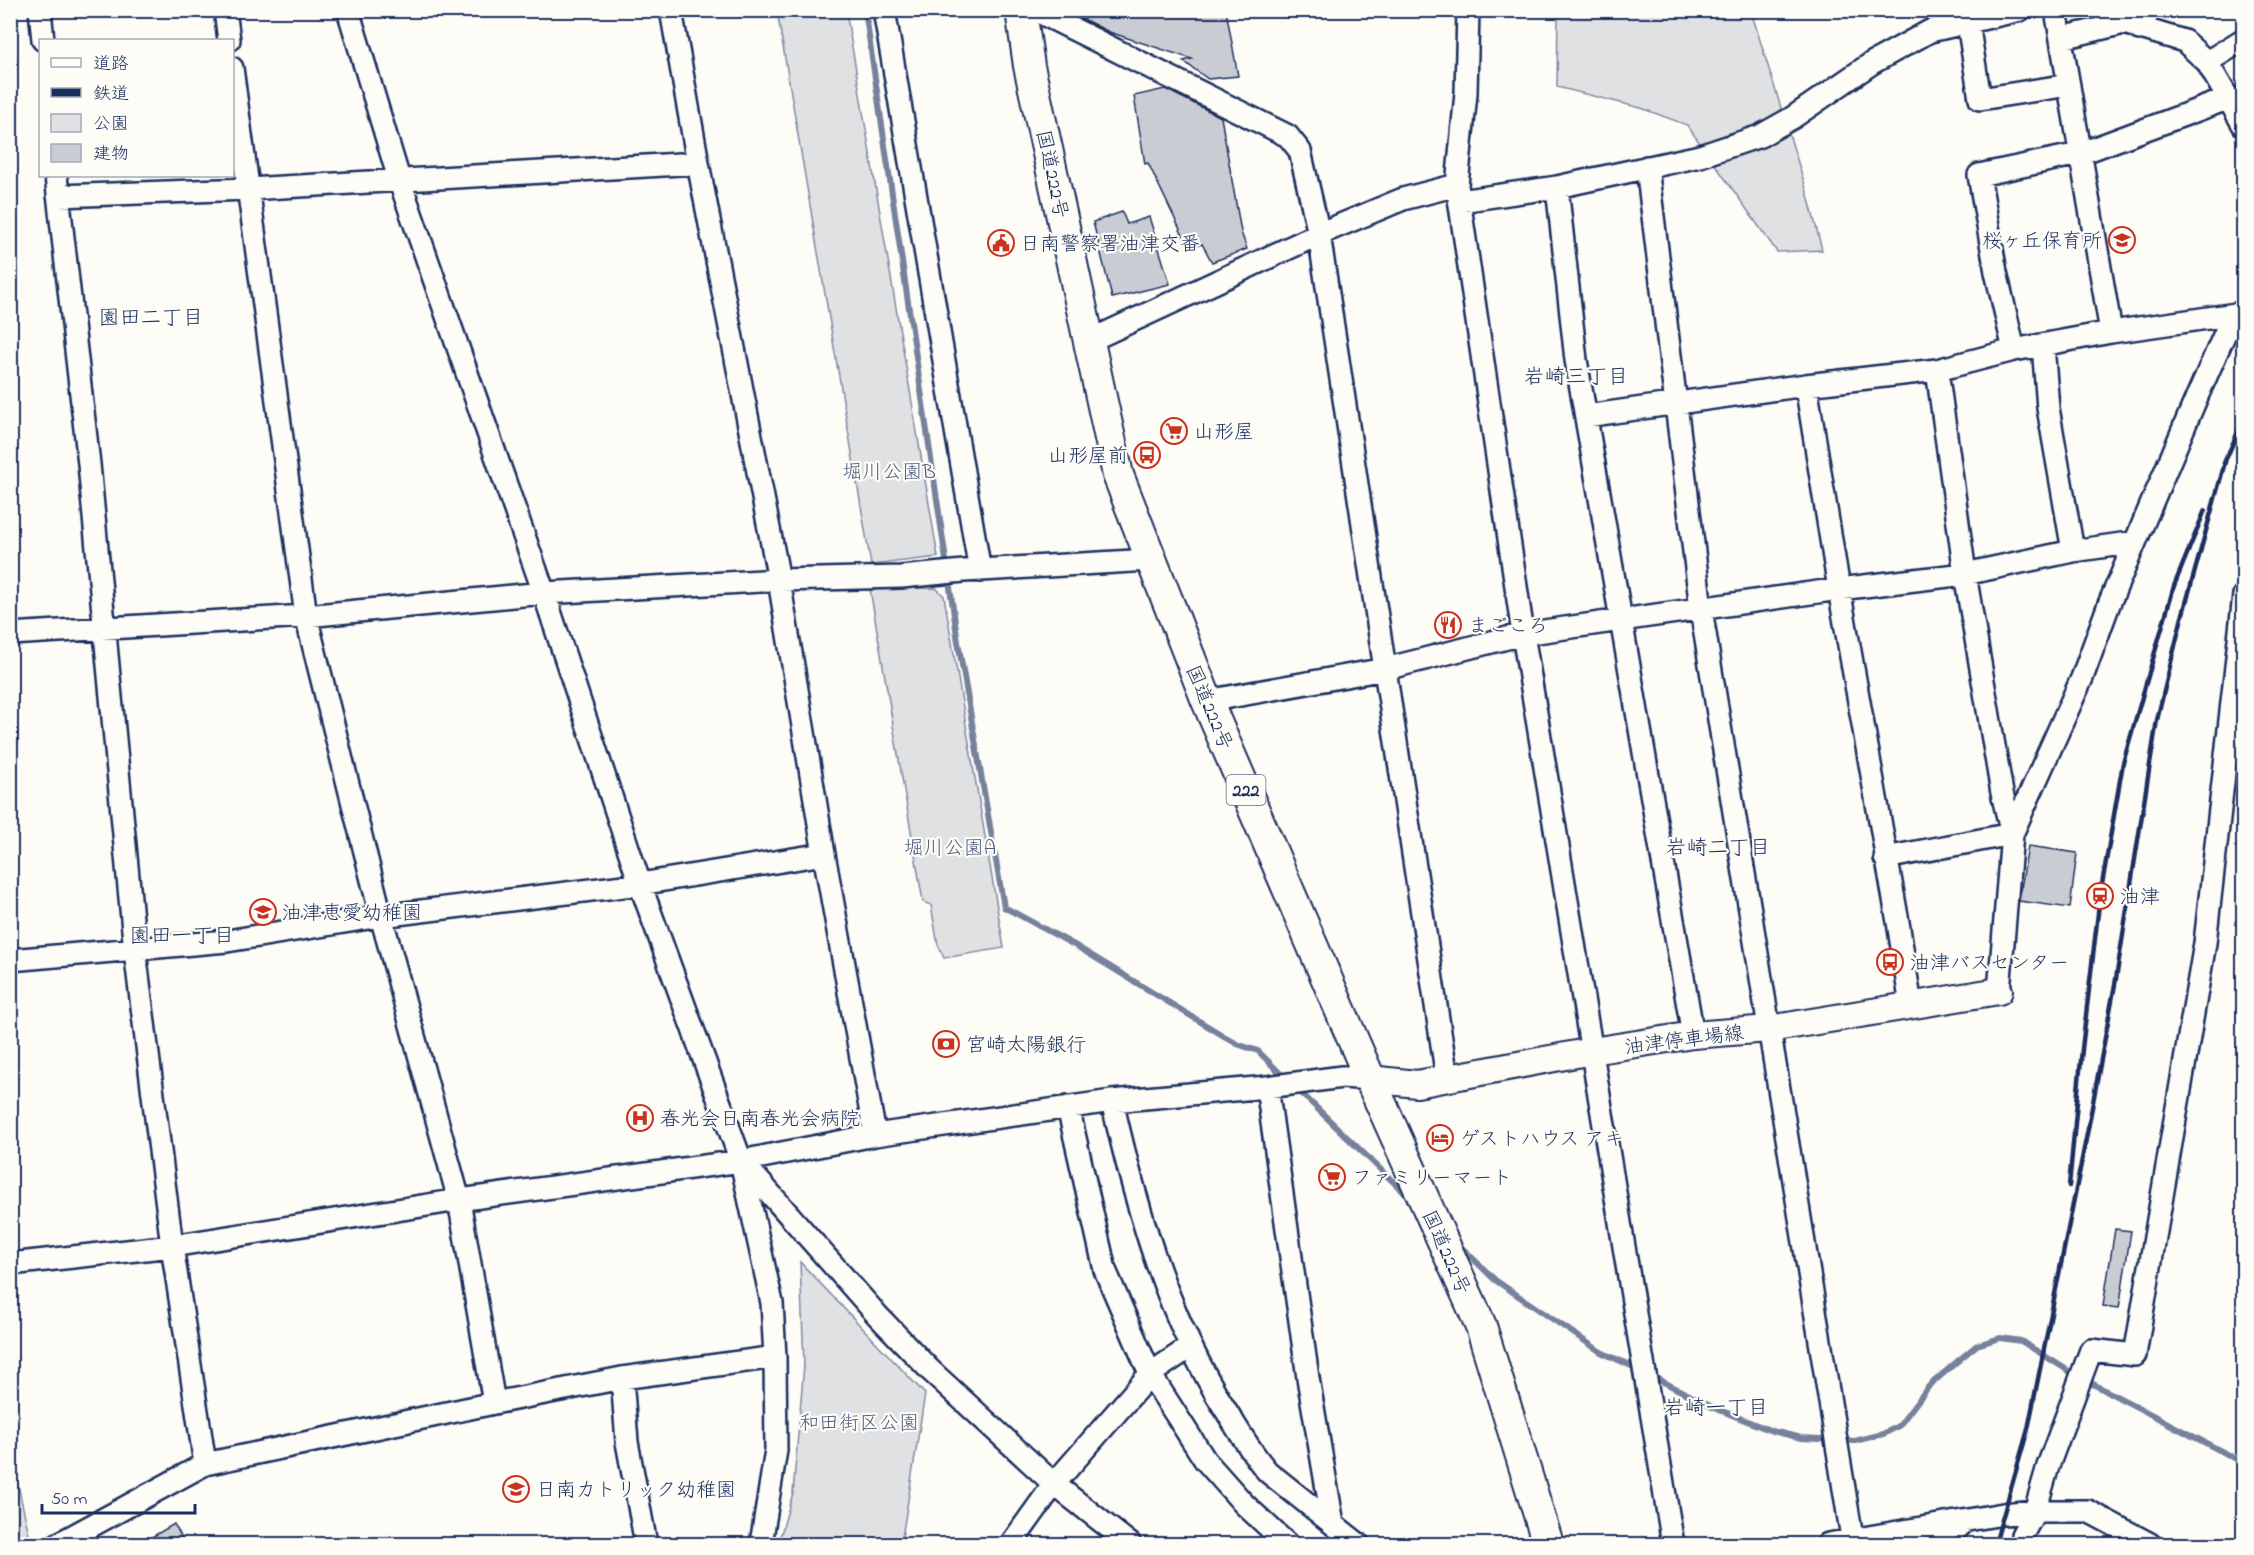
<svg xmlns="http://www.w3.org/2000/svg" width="2254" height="1555" font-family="'Indie Flower','Klee One',sans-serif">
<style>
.green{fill:#e0e1e3;stroke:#7e88a0;stroke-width:1.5}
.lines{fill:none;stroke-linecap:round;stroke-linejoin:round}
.stream{stroke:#76819c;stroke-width:6}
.building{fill:#c9ccd3;stroke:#1b2f5e;stroke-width:1.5}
.minor-casing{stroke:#1b2f5e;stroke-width:26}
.major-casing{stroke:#1b2f5e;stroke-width:30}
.highway-casing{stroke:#1b2f5e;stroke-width:34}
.minor{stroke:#fdfcf7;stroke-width:21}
.major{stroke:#fdfcf7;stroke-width:26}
.highway{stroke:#fdfcf7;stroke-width:30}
.rail{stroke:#1b2f5e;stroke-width:4.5}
.labels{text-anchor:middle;stroke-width:4.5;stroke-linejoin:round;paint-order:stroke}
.shield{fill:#fdfcf7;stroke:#5f6c8c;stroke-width:1.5}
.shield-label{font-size:18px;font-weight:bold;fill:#1b2f5e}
.street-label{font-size:20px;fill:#1b2f5e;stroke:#fdfcf7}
.poi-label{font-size:20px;fill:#1b2f5e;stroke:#fdfcf7;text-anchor:start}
.park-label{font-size:20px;fill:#4c5c7f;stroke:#fdfcf7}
.neighbourhood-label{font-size:21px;fill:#1b2f5e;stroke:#fdfcf7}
</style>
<rect width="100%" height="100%" fill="#fdfcf7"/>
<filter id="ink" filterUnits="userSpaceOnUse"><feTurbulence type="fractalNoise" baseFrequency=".0167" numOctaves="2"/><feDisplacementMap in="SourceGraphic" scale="12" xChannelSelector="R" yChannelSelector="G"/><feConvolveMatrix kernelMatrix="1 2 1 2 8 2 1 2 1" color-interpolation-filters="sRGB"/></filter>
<g filter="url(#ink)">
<path class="green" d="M 777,11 L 846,11 L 938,557 L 871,565 Z
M 1559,11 L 1751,11 L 1808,195 L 1822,250 L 1777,252 L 1687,125 L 1641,108 L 1557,87 L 1558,12 Z
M 936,588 L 944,596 L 1004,948 L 944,958 L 938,945 L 931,905 L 923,902 L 870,589 Z
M 800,1262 L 925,1394 L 901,1544 L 823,1544 L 806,1542 L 806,1544 L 778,1544 L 793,1493 L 804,1364 Z
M 11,1453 L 31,1544 L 11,1544 Z"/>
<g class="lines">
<path class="stream" d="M 865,10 L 958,642 L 1004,907 L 1076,946 L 1237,1044 L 1258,1051 L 1286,1079
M 1296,1088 L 1410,1198
M 1458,1244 L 1495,1280 L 1601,1352 L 1638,1369
M 1650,1375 L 1712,1407 L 1772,1431 L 1802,1438 L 1855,1441 L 1883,1434 L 1899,1426 L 1929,1386 L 1960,1359 L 1977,1345 L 2000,1338 L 2021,1341 L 2072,1373 L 2244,1463"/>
</g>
<path class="building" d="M 1065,10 L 1226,10 L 1238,76 L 1208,79 L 1183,61 L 1192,59 L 1109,32 Z
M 1165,89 L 1221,117 L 1241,232 L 1247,249 L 1212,262 L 1202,244 L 1189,248 L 1148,163 L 1145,164 L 1134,96 Z
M 1122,212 L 1127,224 L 1149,217 L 1170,284 L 1112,298 L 1093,222 Z
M 2028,846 L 2077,853 L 2070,908 L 2019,901 Z
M 2115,1229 L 2131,1231 L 2119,1308 L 2103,1306 Z
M 174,1524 L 186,1545 L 138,1545 Z"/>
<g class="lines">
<defs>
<path id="minor" d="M 40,10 L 43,40
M 225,10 L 229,40
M 348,10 L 399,179 L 544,593 L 640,884 L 741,1161 L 772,1303 L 775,1357 L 776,1450 L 761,1544
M 671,10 L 698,163 L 779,580 L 824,854 L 875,1135
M 884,10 L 980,571
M 1035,10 L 1288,136 L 1300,151 L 1319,234 L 1447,1078
M 1468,10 L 1466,93 L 1457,185 L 1523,634 L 1673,1544
M 2056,10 L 2111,332
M 1968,23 L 1980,99 L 2069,85
M 2139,29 L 2150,10
M 2062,38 L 2124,23 L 2184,41 L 2207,62 L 2244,126
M 2207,62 L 2244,39
M 232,68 L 306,616 L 381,916 L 459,1200 L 494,1403
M 1647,167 L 1701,609 L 1853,1544
M 56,176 L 89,464 L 135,951 L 172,1246 L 205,1464
M 1557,187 L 1576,360 L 1693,1035
M 58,196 L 248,189 L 698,163
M 1460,201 L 1557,187 L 1700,156 L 1760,136 L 1792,118 L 1872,63 L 1930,31 L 2020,10
M 1089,341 L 1319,234 L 1403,199 L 1457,185
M 2043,345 L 2048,408 L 2073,551
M 2014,350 L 1996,272 L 1979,175 L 2079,154 L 2227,99
M 1937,370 L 1965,574 L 2002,793 L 2012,834 L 1999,991
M 1806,385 L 1839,589 L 1898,922 L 1911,1006
M 1586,416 L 1806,385 L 1937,370 L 2014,350 L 2111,332 L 2236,314 L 2244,311
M 10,634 L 306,616 L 544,593 L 779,580 L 901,577 L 964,571 L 1150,560
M 1207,701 L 1385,669 L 1523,634 L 1839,589 L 1965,574 L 2073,551 L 2135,542
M 2012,834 L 2082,678 L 2109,604 L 2196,399 L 2226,331 L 2236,314
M 1885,858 L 2012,834
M 10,960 L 227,941 L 381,916 L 640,884 L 824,854
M 1267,1087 L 1308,1378 L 1333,1524
M 1112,1101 C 1137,1210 1167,1317 1227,1412 C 1240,1433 1252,1454 1268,1472 L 1358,1544
M 1068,1107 L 1105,1270 L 1150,1374 L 1205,1460 L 1244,1504 L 1287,1544
M 744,1164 L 878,1316 L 930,1370 L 1054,1484 L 1130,1544
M 10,1264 L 172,1246 L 459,1200 L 741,1161 L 875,1135 L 1112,1101 L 1267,1087 L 1342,1077 L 1370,1079
M 622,1378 L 627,1442 L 646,1544
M 58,1544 L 205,1464 L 494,1403 L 622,1378 L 775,1357
M 1011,1544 L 1054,1484 L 1150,1374 L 1190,1347
M 1828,1544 L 2003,1514 L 2035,1511 L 2088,1511 L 2150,1544
M 1941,1544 L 1965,1521
M 2022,1544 L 2022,1535 L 2035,1511 L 2048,1466 L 2091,1350 L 2135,1355 L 2205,943 L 2244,595"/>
<path id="major" d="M 1370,1079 L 1417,1084 L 1592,1051 L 1693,1035 L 1769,1029 L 1999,991"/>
<path id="highway" d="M 1021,10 L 1029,66 L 1118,475 L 1207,701 L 1370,1079 L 1481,1326 L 1548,1544"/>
</defs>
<use href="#minor" class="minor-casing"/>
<use href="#major" class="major-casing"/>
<use href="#highway" class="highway-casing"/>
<use href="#minor" class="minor"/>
<use href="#major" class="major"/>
<use href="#highway" class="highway"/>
<path class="rail" d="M 2224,463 L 2244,419
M 2069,1186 L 2082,1049 L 2100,896 L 2123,763 L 2174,586 L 2205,510
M 1995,1544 L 2028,1429 L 2087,1134 L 2116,979 L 2157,720 L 2181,621 L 2227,455"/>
</g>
</g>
<defs>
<symbol id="school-ring" viewBox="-11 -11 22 22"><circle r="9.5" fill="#fdfcf7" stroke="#c8321e" stroke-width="1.5"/><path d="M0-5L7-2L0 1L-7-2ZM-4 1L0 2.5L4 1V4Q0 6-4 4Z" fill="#c8321e"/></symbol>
<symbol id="civic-ring" viewBox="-11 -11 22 22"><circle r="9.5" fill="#fdfcf7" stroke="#c8321e" stroke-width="1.5"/><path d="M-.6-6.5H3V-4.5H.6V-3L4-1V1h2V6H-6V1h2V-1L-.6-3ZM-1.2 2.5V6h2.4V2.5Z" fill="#c8321e"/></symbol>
<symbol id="supermarket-ring" viewBox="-11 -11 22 22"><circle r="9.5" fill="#fdfcf7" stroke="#c8321e" stroke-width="1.5"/><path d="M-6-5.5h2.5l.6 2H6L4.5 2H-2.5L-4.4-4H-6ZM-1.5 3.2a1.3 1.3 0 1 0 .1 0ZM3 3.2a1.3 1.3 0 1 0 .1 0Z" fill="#c8321e"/></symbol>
<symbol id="bus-ring" viewBox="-11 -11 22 22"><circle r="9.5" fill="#fdfcf7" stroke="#c8321e" stroke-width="1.5"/><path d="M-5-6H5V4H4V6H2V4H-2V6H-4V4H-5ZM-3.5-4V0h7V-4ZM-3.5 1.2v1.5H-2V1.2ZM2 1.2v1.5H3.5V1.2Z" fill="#c8321e"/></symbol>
<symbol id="restaurant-ring" viewBox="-11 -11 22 22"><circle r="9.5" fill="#fdfcf7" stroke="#c8321e" stroke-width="1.5"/><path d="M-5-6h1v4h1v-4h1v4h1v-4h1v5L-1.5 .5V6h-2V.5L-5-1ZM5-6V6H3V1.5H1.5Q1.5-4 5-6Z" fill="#c8321e"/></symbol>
<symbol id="station-ring" viewBox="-11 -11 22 22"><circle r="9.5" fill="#fdfcf7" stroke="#c8321e" stroke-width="1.5"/><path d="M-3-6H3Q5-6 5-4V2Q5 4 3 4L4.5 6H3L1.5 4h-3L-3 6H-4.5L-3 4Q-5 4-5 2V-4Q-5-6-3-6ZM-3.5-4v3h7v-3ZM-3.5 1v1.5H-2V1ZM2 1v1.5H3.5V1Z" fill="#c8321e"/></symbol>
<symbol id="bank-ring" viewBox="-11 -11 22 22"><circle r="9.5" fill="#fdfcf7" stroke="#c8321e" stroke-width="1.5"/><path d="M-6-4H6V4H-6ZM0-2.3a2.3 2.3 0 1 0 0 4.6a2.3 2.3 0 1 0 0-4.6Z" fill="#c8321e"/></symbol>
<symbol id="hospital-ring" viewBox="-11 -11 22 22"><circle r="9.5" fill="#fdfcf7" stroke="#c8321e" stroke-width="1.5"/><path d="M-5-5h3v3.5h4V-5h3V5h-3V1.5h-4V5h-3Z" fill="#c8321e"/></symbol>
<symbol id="hotel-ring" viewBox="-11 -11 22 22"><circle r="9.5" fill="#fdfcf7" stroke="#c8321e" stroke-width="1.5"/><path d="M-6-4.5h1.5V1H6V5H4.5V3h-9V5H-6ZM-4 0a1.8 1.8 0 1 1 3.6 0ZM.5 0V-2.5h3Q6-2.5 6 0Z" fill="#c8321e"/></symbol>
</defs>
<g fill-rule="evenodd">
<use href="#school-ring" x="2107" y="225" width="30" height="30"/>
<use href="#civic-ring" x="986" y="228" width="30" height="30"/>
<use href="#supermarket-ring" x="1159" y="416" width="30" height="30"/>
<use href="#bus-ring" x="1132" y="440" width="30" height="30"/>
<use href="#restaurant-ring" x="1433" y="610" width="30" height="30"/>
<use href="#station-ring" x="2085" y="881" width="30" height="30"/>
<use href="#school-ring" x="248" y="897" width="30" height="30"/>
<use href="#bus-ring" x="1875" y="947" width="30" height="30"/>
<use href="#bank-ring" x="931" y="1029" width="30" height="30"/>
<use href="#hospital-ring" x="625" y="1103" width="30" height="30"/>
<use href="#hotel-ring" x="1425" y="1123" width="30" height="30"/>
<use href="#supermarket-ring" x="1317" y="1162" width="30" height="30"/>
<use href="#school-ring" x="501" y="1474" width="30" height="30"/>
</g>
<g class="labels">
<rect class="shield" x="1226.5" y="775" width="39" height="30" rx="4.5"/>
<g class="shield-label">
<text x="1246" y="796">222</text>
</g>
<g class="street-label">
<text transform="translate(1053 174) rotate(78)" y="7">国道222号</text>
<text transform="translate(1210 707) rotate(67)" y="7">国道222号</text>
<text transform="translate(1684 1039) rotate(-7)" y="7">油津停車場線</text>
<text transform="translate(1447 1252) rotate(66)" y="7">国道222号</text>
</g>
<g class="poi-label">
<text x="2102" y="247" text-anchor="end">桜ヶ丘保育所</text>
<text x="1020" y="250">日南警察署油津交番</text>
<text x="1194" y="438">山形屋</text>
<text x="1128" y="462" text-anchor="end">山形屋前</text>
<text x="1468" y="632">まごころ</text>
<text x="2120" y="903">油津</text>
<text x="282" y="919">油津恵愛幼稚園</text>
<text x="1910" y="969">油津バスセンター</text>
<text x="966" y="1051">宮崎太陽銀行</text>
<text x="660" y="1125">春光会日南春光会病院</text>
<text x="1460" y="1145">ゲストハウス アキ</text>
<text x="1352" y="1184">ファミリーマート</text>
<text x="536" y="1496">日南カトリック幼稚園</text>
</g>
<g class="park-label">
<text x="889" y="478">堀川公園B</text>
<text x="950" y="854">堀川公園A</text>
<text x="859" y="1429">和田街区公園</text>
</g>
<g class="neighbourhood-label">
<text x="151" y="324">園田二丁目</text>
<text x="1576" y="383">岩崎三丁目</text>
<text x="1718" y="854">岩崎二丁目</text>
<text x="182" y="942">園田一丁目</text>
<text x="1716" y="1414">岩崎一丁目</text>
</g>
</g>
<rect width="2254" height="1555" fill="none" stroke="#fdfcf7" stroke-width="36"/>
<rect x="18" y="18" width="2218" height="1519" fill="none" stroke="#1b2f5e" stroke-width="2" filter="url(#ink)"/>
<rect x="39" y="39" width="195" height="138" fill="#fdfcf7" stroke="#a3aaba" stroke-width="1.5"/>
<rect x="51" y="58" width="30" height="9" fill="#fdfcf7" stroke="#a3aaba" stroke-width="1.5"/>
<text x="93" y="69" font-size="18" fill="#1b2f5e">道路</text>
<rect x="51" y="88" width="30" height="9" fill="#1b2f5e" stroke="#a3aaba" stroke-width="1.5"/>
<text x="93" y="99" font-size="18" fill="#1b2f5e">鉄道</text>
<rect x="51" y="114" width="30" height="18" fill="#e0e1e3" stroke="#a3aaba" stroke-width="1.5"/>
<text x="93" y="129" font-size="18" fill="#1b2f5e">公園</text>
<rect x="51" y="144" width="30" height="18" fill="#c9ccd3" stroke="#a3aaba" stroke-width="1.5"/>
<text x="93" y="159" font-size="18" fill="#1b2f5e">建物</text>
<path d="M42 1504v9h153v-9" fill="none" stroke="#1b2f5e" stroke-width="3"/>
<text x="51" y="1504" font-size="18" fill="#1b2f5e" stroke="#fdfcf7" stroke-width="4.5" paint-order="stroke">50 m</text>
</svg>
